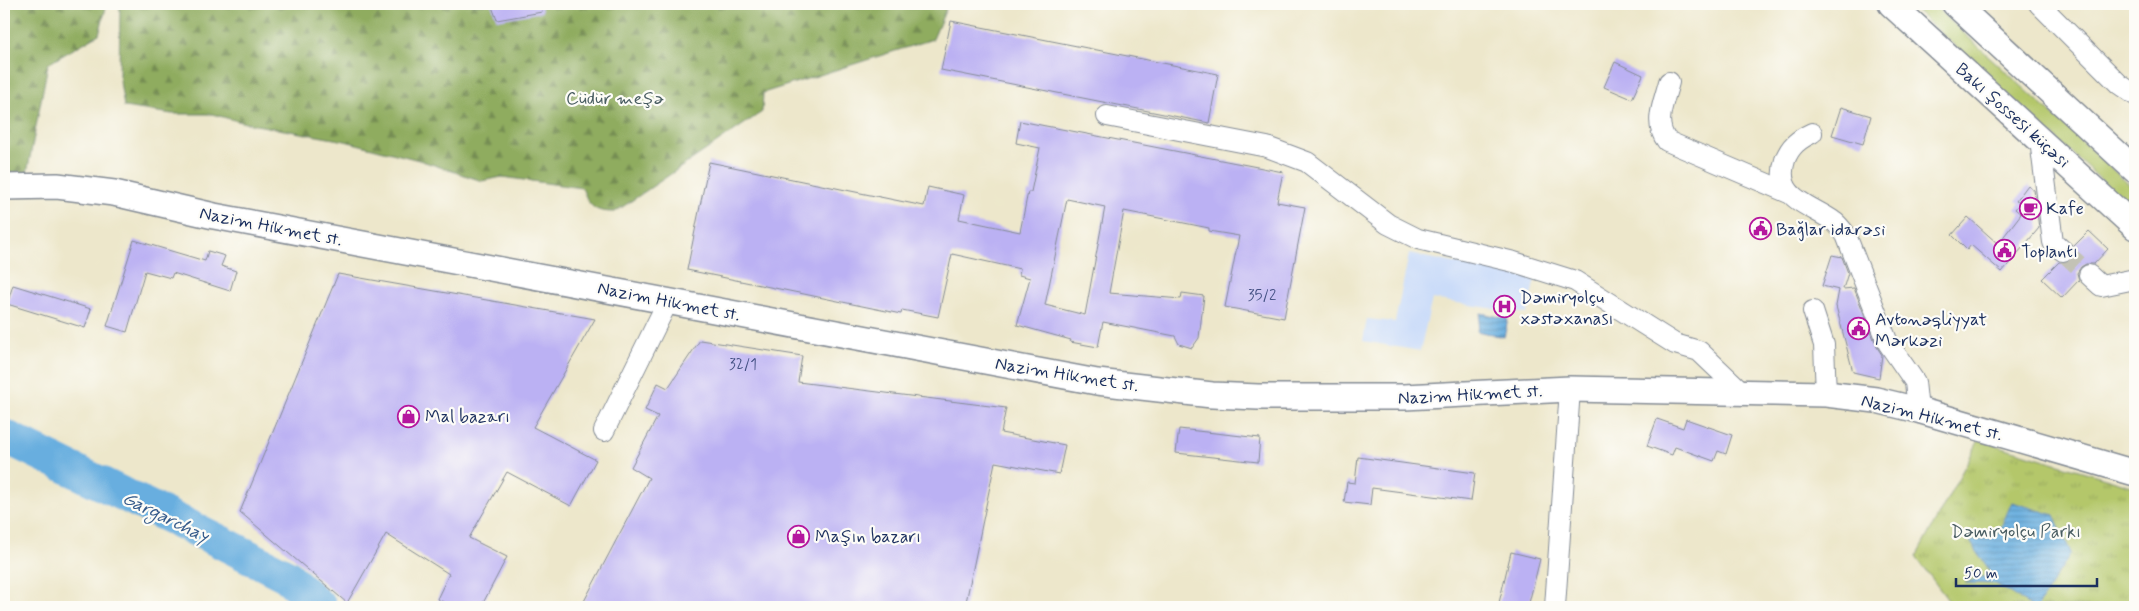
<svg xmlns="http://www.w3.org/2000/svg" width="2139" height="611" font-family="Mynerve,sans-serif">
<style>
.built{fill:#cadcf9}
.grass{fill:#b4c76b;stroke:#687b64}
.forest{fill:url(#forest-firs);stroke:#556e5e}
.park{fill:url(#park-tufts);stroke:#687b64}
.water{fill:url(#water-rules);stroke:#426e9e}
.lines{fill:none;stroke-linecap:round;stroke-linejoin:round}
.river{stroke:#68aedf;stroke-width:34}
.building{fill:#bbb1f3;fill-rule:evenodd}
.minor-tunnel{stroke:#c3c2b5;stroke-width:20;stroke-dasharray:20 10;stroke-linecap:butt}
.minor-casing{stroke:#848b94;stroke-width:22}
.major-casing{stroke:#848b94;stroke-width:28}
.minor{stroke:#fff;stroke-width:20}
.major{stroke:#fff;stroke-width:25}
.labels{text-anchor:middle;stroke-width:4.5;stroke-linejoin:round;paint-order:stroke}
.number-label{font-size:15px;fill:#435083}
.park-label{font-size:18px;fill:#495d62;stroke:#fdfcf7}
.street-label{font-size:18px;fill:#1b2f5e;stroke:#fdfcf7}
.poi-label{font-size:18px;fill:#1b2f5e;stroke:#fdfcf7;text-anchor:start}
.water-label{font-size:19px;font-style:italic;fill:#365b8b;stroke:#fdfcf7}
</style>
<defs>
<pattern id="forest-firs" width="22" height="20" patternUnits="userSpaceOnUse" patternTransform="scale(1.25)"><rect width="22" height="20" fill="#8fac5f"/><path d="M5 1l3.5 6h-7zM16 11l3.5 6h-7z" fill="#748c52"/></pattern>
<pattern id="park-tufts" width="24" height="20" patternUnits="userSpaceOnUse" patternTransform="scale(1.25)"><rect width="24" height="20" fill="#b4c76b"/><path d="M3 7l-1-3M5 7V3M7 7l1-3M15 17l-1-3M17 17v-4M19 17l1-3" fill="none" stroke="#9aab5f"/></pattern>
<pattern id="water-rules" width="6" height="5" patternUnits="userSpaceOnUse" patternTransform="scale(1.25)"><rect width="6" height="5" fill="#68aedf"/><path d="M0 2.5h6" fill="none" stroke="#558eb8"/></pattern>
</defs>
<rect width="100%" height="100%" fill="#fdfcf7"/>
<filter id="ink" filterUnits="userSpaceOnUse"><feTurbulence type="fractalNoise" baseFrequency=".02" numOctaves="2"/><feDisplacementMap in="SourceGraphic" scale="10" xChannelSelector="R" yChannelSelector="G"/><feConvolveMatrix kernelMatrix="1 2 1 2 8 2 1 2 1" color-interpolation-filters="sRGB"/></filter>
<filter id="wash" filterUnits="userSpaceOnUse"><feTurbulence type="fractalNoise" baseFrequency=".0096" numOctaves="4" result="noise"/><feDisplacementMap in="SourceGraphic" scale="20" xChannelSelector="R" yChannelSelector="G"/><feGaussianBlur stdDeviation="1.12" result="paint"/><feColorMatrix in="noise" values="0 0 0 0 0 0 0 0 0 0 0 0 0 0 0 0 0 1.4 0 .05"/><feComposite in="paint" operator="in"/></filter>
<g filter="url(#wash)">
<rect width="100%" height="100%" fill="#ede7cb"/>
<path class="built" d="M 1409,254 L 1535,279 L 1527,314 L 1432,299 L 1420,351 L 1363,341 L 1367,319 L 1395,322 Z"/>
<path class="grass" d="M 1909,4 L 1932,4 L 2135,190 L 2135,211 Z"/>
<path class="forest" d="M 4,4 L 107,4 L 99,34 L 48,64 L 27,173 L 4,173 Z
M 120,4 L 948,4 L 933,39 L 763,93 L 762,112 L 615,212 C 593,212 590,207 582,188 L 502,177 L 482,181 L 419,160 L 345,141 L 245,123 L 212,114 L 172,114 L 124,107 L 119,75 Z"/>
<path class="park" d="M 1979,440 L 2135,487 L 2135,607 L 1953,607 L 1916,557 Z"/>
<path class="water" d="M 1481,313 L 1508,319 L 1504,337 L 1477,331 Z
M 2012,502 L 2054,515 L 2071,553 L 2037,607 L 2032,607 L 1996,584 L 1965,583 L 1992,574 L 1970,541 L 1997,536 Z"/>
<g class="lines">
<path class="river" d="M 4,436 L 217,540 L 287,576 L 320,607"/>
</g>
<g id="blocks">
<path class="building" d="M 491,4 L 541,4 L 542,12 L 497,20 Z
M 951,21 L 1218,74 L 1209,123 L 941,70 Z
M 1615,62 L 1643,75 L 1632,99 L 1604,87 Z
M 1841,107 L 1871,116 L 1863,144 L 1832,135 Z
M 1020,121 L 1283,172 L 1277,202 L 1305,207 L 1284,318 L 1225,307 L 1239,236 L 1209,231 L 1209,228 L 1124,211 L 1109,293 L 1181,299 L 1182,293 L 1204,296 L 1199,338 L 1192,348 L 1179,344 L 1175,336 L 1103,322 L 1098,347 L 1070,342 L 1071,340 L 1017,325 L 1030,278 L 1019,275 L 1020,269 L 952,254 L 938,317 L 902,310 L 901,314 L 687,270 L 709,162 L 924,206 L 928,187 L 964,195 L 959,219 L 1020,232 L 1028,192 L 1031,192 L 1040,148 L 1016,143 ZM 1067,199 L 1105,207 L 1085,315 L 1045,305 Z
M 2028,185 L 2034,190 L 2039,228 L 2002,272 L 1971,245 L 1967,250 L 1952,235 L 1968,217 L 1998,244 L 2021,214 L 2015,209 L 2020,203 L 2016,201 Z
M 2089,231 L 2108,249 L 2094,264 L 2086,264 L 2081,267 L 2077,273 L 2079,280 L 2062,298 L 2042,279 L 2059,262 L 2066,262 L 2071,259 L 2075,253 L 2074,246 Z
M 134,240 L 205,261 L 208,251 L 225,256 L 221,266 L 236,271 L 230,291 L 173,273 L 171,278 L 145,271 L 127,332 L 107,326 Z
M 1832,255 L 1842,257 L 1848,273 L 1843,289 L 1854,288 L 1877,347 L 1882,355 L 1879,378 L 1853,372 L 1836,306 L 1839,290 L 1822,286 Z
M 338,274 L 595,319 L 533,427 L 596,460 L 571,506 L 507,472 L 469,538 L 507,557 L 481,607 L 454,607 L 437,599 L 449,574 L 386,534 L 347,603 L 240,512 Z
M 13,285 L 91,309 L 85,328 L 7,304 Z
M 700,340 L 802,356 L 798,382 L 1006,408 L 1001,433 L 1065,445 L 1059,474 L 995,462 L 965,607 L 581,607 L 649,478 L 631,467 L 658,416 L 645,410 L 658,383 L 668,388 Z
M 1657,419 L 1683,428 L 1686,419 L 1732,435 L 1726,454 L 1718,451 L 1714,461 L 1675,447 L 1672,455 L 1647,446 Z
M 1179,429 L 1260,438 L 1258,462 L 1176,453 Z
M 1358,457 L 1475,473 L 1471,501 L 1372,488 L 1370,505 L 1344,502 L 1347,482 L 1355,483 Z
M 1511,552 L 1540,559 L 1528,607 L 1498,607 Z"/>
</g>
</g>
<g filter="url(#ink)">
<use href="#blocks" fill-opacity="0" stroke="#848b94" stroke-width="1"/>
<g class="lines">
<path class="minor-tunnel" d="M 2063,251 L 2089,275"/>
<defs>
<path id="minor" d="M 2039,4 L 2119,84 L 2135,95
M 1669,82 C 1664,102 1653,123 1667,141 L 1791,194
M 1107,116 L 1267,147 L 1307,162 L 1388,224 L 1418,239 L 1514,262 L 1575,281 L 1675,344 L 1699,351 L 1743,393
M 1812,133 C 1799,139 1790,146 1785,160 C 1773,198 1811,205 1833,221 C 1838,224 1842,230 1846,235 L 1888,343 L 1915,382 L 1918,410
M 2040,140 L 2053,242 L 2063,251
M 2089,275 L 2101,286 L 2135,279
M 1813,311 L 1824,345 L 1826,394
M 604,431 L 668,301
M 1555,607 L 1570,389"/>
<path id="major" d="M 1891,4 L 2135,227
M 1955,4 L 2135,170
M 4,187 L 57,186 L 114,193 L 214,216 L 1097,382 L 1212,395 L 1258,397 L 1404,397 L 1570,389 L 1826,394 L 1876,400 L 1918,410 L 2135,473"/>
</defs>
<use href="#minor" class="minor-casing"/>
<use href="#major" class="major-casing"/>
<use href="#minor" class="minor"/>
<use href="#major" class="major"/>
</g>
</g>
<defs>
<symbol id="cafe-ring" viewBox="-11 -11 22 22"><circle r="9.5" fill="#fdfcf7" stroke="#b5179e" stroke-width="1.5"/><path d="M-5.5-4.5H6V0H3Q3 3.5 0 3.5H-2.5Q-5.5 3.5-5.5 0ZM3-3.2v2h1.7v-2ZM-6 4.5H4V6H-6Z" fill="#b5179e"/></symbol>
<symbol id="civic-ring" viewBox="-11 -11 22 22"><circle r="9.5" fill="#fdfcf7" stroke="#b5179e" stroke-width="1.5"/><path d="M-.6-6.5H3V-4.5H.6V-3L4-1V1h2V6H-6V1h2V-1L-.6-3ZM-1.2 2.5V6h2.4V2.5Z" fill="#b5179e"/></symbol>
<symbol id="hospital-ring" viewBox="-11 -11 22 22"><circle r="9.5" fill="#fdfcf7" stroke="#b5179e" stroke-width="1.5"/><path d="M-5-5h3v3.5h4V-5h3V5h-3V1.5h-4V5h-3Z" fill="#b5179e"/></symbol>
<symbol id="shop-ring" viewBox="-11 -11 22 22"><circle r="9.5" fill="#fdfcf7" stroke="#b5179e" stroke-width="1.5"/><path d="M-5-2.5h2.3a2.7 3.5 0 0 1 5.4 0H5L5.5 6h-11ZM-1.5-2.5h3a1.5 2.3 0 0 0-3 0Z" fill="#b5179e"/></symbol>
</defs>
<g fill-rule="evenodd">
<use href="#cafe-ring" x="2018" y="196" width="25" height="25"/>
<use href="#civic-ring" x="1748" y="216" width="25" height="25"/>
<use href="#civic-ring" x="1992" y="238" width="25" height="25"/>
<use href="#hospital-ring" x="1492" y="294" width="25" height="25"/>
<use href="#civic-ring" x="1846" y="316" width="25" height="25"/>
<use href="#shop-ring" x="396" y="404" width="25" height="25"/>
<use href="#shop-ring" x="786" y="524" width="25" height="25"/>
</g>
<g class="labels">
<g class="number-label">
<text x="1262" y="300">35/2</text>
<text x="743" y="369">32/1</text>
</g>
<g class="park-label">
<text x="615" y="104">Cüdür meşə</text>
<text x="2016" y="537">Dəmiryolçu Parkı</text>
</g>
<g class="street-label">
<text transform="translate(2013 115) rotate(42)" y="6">Bakı şossesi küçəsi</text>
<text transform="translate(271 226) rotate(11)" y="6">Nazim Hikmet st.</text>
<text transform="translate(669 301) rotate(11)" y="6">Nazim Hikmet st.</text>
<text transform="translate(1067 374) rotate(9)" y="6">Nazim Hikmet st.</text>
<text transform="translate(1470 394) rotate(-3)" y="6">Nazim Hikmet st.</text>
<text transform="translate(1932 417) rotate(14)" y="6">Nazim Hikmet st.</text>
</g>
<g class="poi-label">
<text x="2046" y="214">Kafe</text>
<text x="1776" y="235">Bağlar idarəsi</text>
<text x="2021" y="257">Toplantı</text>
<text x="1520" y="303">Dəmiryolçu<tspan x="1520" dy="21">xəstəxanası</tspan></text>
<text x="1875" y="325">Avtonəqliyyat<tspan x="1875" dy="21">Mərkəzi</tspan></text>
<text x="425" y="422">Mal bazarı</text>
<text x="815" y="542">Maşın bazarı</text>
</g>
<g class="water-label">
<text transform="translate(166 516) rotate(26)" y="7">Gargarchay</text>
</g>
</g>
<rect width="2139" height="611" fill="none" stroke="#fdfcf7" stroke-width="20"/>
<path d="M1956 578v8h141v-8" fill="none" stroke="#1b2f5e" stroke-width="2.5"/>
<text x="1964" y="578" font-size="15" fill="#1b2f5e" stroke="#fdfcf7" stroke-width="4" paint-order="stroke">50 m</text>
</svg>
